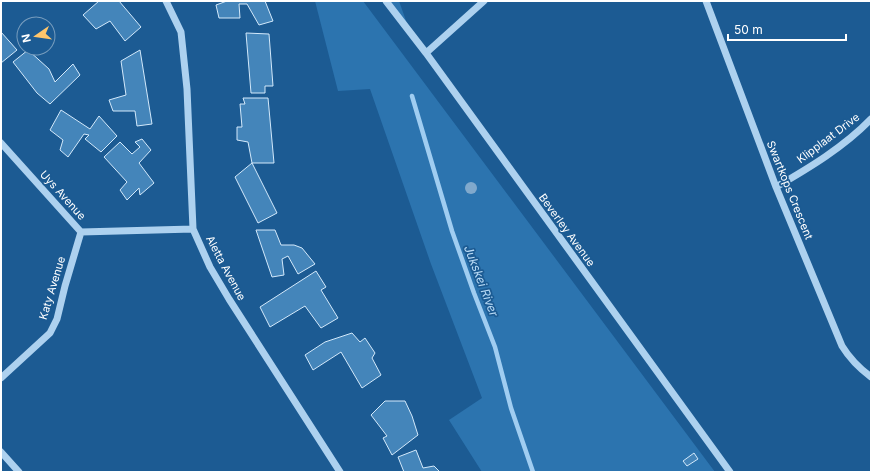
<svg xmlns="http://www.w3.org/2000/svg" width="872" height="473" font-family="Inter,sans-serif">
<style>
.green{fill:#2c74af}
.lines{fill:none;stroke-linecap:round;stroke-linejoin:round}
.stream{stroke:#a0cdf1;stroke-width:4.5}
.building{fill:#4485ba;stroke:#d3e9fb}
.minor{stroke:#add1ef;stroke-width:7}
.tree{fill:#81a9cc}
.labels{text-anchor:middle;stroke-width:3.5;stroke-linejoin:round;paint-order:stroke}
.street-label{font-size:11px;fill:#fff;stroke:#1c5b93}
.water-label{font-size:12px;font-style:italic;fill:#b9dbf6;stroke:#1c5b93}
</style>
<rect width="100%" height="100%" fill="#1c5b93"/>
<path class="green" d="M 315,1 L 363,1 L 715,472 L 482,472 L 449,420 L 482,398 L 431,264 L 370,89 L 338,91 Z
M 386,1 L 399,1 L 410,32 Z"/>
<g class="lines">
<path class="stream" d="M 412,96 L 452,231 L 474,293 L 495,347 L 511,408 L 533,472"/>
</g>
<path class="building" d="M 99,1 L 119,1 L 141,27 L 125,41 L 110,21 L 96,29 L 83,15 Z
M 227,1 L 265,1 L 273,21 L 259,25 L 247,4 L 239,4 L 240,18 L 219,18 L 216,5 Z
M 1,32 L 17,50 L 1,63 Z
M 246,33 L 269,34 L 273,86 L 265,86 L 265,93 L 251,93 Z
M 28,50 L 49,69 L 55,82 L 73,64 L 80,75 L 50,104 L 37,93 L 13,62 Z
M 140,50 L 152,124 L 137,126 L 135,111 L 113,111 L 109,100 L 126,95 L 121,61 Z
M 243,98 L 268,98 L 274,163 L 252,163 L 248,142 L 237,140 L 237,127 L 242,127 L 240,104 L 245,104 Z
M 61,110 L 90,129 L 99,116 L 117,136 L 101,152 L 85,139 L 89,135 L 84,134 L 68,157 L 60,150 L 63,140 L 50,130 Z
M 142,139 L 151,150 L 139,163 L 154,183 L 140,195 L 139,188 L 127,200 L 120,190 L 127,182 L 104,157 L 120,142 L 132,154 L 140,147 L 135,142 Z
M 252,163 L 277,213 L 258,223 L 235,177 Z
M 256,230 L 275,230 L 281,245 L 294,245 L 302,248 L 315,264 L 298,274 L 288,256 L 282,259 L 284,275 L 272,277 Z
M 316,271 L 326,287 L 321,290 L 338,318 L 321,328 L 305,306 L 270,327 L 260,307 Z
M 352,333 L 360,342 L 365,338 L 375,353 L 372,358 L 381,375 L 362,388 L 341,352 L 313,370 L 305,355 L 325,342 Z
M 385,401 L 405,401 L 412,416 L 418,435 L 392,455 L 383,438 L 387,436 L 371,415 Z
M 416,450 L 423,468 L 434,466 L 440,472 L 404,472 L 398,457 Z
M 694,453 L 698,459 L 687,466 L 683,461 Z"/>
<g class="lines">
<path class="minor" d="M 166,1 L 181,32 L 187,89 L 193,229 L 210,267 L 229,299 L 340,472
M 386,1 L 426,53 L 730,472
M 706,1 L 776,187 L 842,346 C 850,359 859,368 871,377
M 426,53 L 484,1
M 1,143 L 81,232 L 193,229
M 776,187 C 809,168 844,147 871,119
M 1,378 L 50,333 L 57,319 L 65,286 L 81,232
M 1,452 L 19,472"/>
</g>
<circle class="tree" cx="471" cy="188" r="6"/>
<g class="labels">
<g class="street-label">
<text transform="translate(828 138) rotate(-37)" y="4">Klipplaat Drive</text>
<text transform="translate(790 190) rotate(68)" y="4">Swartkops Crescent</text>
<text transform="translate(63 195) rotate(48)" y="4">Uys Avenue</text>
<text transform="translate(567 230) rotate(54)" y="4">Beverley Avenue</text>
<text transform="translate(226 268) rotate(62)" y="4">Aletta Avenue</text>
<text transform="translate(52 288) rotate(-73)" y="4">Katy Avenue</text>
</g>
<g class="water-label">
<text transform="translate(481 281) rotate(69)" y="4">Jukskei River</text>
</g>
</g>
<rect width="872" height="473" fill="none" stroke="#ffffff" stroke-width="4"/>
<g transform="translate(36 36) rotate(257)"><circle r="19" fill="#1c5b93" stroke="#779dbe"/>
<path d="M0-3L7 15L0 10L-7 15Z" fill="#ffc66b"/>
<text y="-6" font-size="11" font-weight="bold" text-anchor="middle" fill="#ffffff">N</text>
</g>
<path d="M728 34v6h118v-6" fill="none" stroke="#ffffff" stroke-width="2"/>
<text x="734" y="34" font-size="12" fill="#ffffff" stroke="#1c5b93" stroke-width="3" paint-order="stroke">50 m</text>
</svg>
